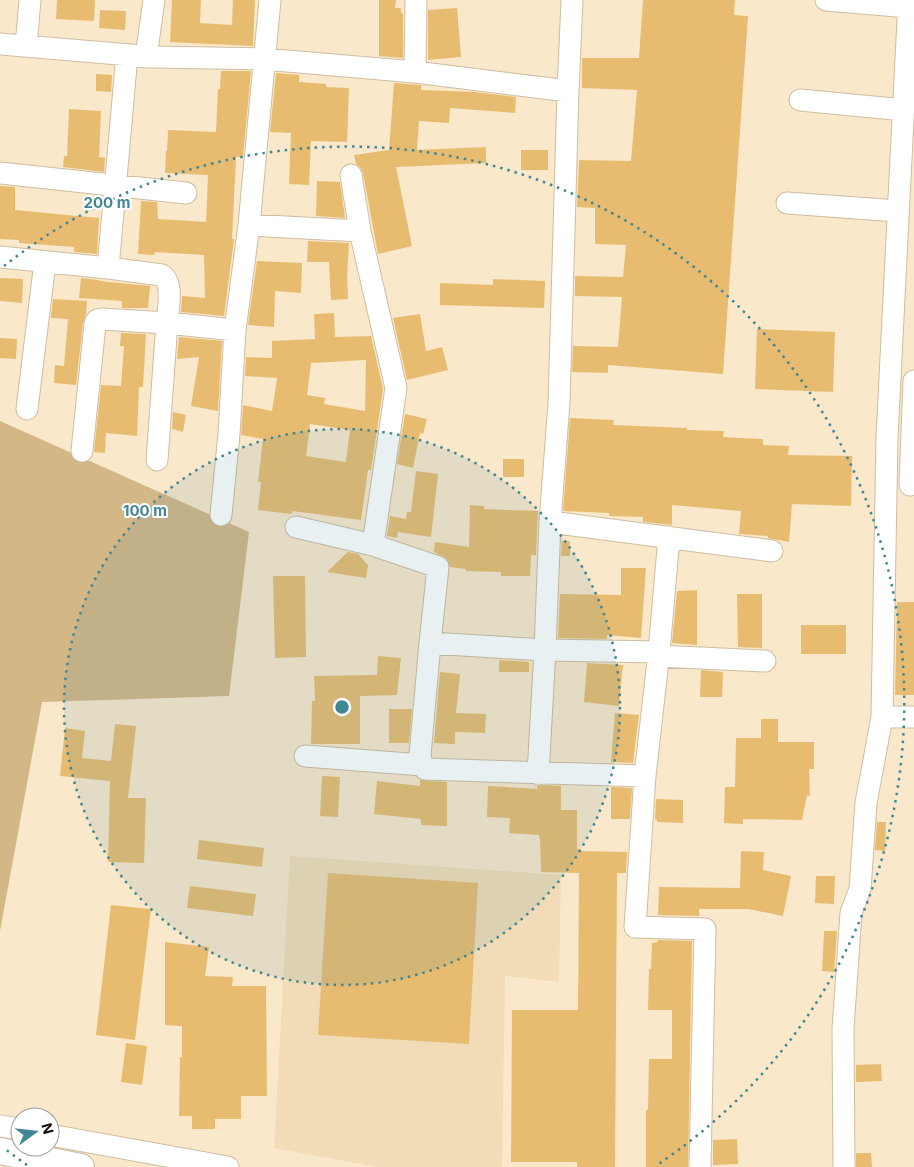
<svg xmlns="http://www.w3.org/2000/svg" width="914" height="1167" font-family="Inter,sans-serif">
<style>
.built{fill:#f2dcb8}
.green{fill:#d3b787}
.building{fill:#e7bc71;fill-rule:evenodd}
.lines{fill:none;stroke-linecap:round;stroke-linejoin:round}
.minor-casing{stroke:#cebda0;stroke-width:23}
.major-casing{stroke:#cebda0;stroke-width:28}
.minor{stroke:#fff;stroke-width:21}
.major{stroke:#fff;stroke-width:26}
.ring{fill:none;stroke:#418793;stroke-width:2.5;stroke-dasharray:2.5 5}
.centre{fill:#418793;stroke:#fff;stroke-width:2.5}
.ring-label{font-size:15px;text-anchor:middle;font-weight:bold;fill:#418793;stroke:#fff;stroke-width:4;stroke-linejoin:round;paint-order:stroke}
</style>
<rect width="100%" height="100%" fill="#fae8ca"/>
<path class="built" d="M 290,856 L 561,875 L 559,982 L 505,976 L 502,1167 L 377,1167 L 274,1148 Z"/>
<path class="green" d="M 0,421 L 249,532 L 229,696 L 42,702 L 0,931 Z"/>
<path class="building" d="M 57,0 L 95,0 L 94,21 L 56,19 Z
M 172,0 L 201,0 L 200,23 L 232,25 L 233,0 L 255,0 L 253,46 L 170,42 Z
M 379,0 L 396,0 L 395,8 L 401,8 L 401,13 L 403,13 L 403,58 L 379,56 Z
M 643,0 L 735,0 L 734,15 L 748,16 L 723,374 L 608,365 L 608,373 L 572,372 L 573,346 L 618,347 L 622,297 L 575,296 L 575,276 L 623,277 L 626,245 L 595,244 L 595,208 L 577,207 L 579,160 L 631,161 L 637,90 L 582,88 L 582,58 L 639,58 Z
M 457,8 L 461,57 L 428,60 L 428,10 Z
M 100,10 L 126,11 L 125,30 L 99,28 Z
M 221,71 L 251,71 L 243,157 L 236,157 L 232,239 L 234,239 L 224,316 L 181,312 L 182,296 L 205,298 L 204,255 L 155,252 L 154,255 L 138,254 L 141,201 L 157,202 L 158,219 L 206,222 L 208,175 L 165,173 L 166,151 L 167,151 L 168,130 L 216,132 L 218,89 L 220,89 Z
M 276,73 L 299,75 L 299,82 L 326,84 L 326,87 L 349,88 L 347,142 L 311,141 L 309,185 L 289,184 L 291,133 L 270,132 Z
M 96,74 L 112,75 L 111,92 L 96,91 Z
M 394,83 L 421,85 L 421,90 L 474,92 L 516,97 L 515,113 L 450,108 L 449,123 L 419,121 L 417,150 L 486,147 L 486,163 L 396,167 L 412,246 L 378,254 L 363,173 L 361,168 L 356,164 L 354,155 L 389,150 Z
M 69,109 L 101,111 L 99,157 L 105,158 L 104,172 L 63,167 L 64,156 L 67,156 Z
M 521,150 L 548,150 L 548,170 L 521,170 Z
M 317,181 L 340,182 L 345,218 L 316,216 Z
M 0,186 L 15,187 L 15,210 L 99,218 L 97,254 L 74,252 L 74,247 L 19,243 L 19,240 L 0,239 Z
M 308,241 L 349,243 L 347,278 L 348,299 L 331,300 L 329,262 L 307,262 Z
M 257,261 L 302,263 L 301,293 L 275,291 L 274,327 L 248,325 Z
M 0,278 L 23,279 L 22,303 L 0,301 Z
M 81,278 L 99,280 L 99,281 L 150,286 L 148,308 L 122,308 L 122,301 L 79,298 Z
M 493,279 L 545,281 L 544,308 L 440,305 L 440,283 L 493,285 Z
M 53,299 L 87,301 L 86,314 L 83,323 L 76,385 L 54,383 L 55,365 L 64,366 L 68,319 L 51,318 Z
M 334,313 L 335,337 L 371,336 L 383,389 L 371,470 L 368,470 L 361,520 L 292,511 L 292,514 L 258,510 L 261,482 L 258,482 L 263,439 L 241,435 L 243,405 L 272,411 L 277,378 L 245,376 L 246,357 L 272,358 L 272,341 L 315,339 L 314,314 ZM 366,360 L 365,411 L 324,404 L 325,398 L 307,395 L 311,363 ZM 310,424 L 350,430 L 346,462 L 306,456 Z
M 420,314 L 426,351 L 442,347 L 448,370 L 407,380 L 393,318 Z
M 757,329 L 835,332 L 833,392 L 755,389 Z
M 121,333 L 146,334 L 143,387 L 139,387 L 137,436 L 106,433 L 105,453 L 94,452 L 101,385 L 121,386 L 124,346 L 120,346 Z
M 179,337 L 222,341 L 218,411 L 191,406 L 199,357 L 177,359 Z
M 0,338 L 17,339 L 16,359 L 0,358 Z
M 173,412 L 186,415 L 183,432 L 172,429 Z
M 405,414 L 427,419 L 423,434 L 420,433 L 413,468 L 397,464 Z
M 570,418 L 614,420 L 613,425 L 687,428 L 687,430 L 724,431 L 723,437 L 763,439 L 763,445 L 789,446 L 788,455 L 852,456 L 851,506 L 792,504 L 789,542 L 768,538 L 768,536 L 739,534 L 741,511 L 672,505 L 672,525 L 643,522 L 643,517 L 609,516 L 609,513 L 563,511 Z
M 503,459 L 524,459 L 524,477 L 503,477 Z
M 416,471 L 438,474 L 431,537 L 398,532 L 397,538 L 387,536 L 390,516 L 406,519 L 407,512 L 411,512 Z
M 470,505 L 484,506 L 484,509 L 538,511 L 536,555 L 531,555 L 530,576 L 501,576 L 501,572 L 466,571 L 466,569 L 450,567 L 446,558 L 434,552 L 435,542 L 469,547 Z
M 562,541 L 570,541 L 570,556 L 561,556 Z
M 348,552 L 358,554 L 368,565 L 366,578 L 327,572 Z
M 621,568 L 646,568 L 641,638 L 607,635 L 607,639 L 558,638 L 560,594 L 621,595 Z
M 273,576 L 305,576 L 306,657 L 275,658 Z
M 697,590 L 697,645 L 672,643 L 677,591 Z
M 737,594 L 762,594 L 762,648 L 738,647 Z
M 897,602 L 914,602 L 914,695 L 895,695 Z
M 801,625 L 846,625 L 846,654 L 801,654 Z
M 378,656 L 401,658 L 397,695 L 360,696 L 360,744 L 311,744 L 312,701 L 315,701 L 314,676 L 377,675 Z
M 499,660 L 529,662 L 529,672 L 499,672 Z
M 587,663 L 623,665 L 619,706 L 584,702 Z
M 701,670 L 723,672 L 722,697 L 700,697 Z
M 440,672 L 460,674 L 456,713 L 486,714 L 485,733 L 455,732 L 455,744 L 434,743 Z
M 389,709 L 412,709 L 409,743 L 389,743 Z
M 615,713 L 639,715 L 633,763 L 611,762 Z
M 761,719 L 778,719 L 778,742 L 814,742 L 814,769 L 809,769 L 810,796 L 807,795 L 802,820 L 743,819 L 743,824 L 724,823 L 725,787 L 735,787 L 736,738 L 761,738 Z
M 115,724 L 136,726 L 128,798 L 146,798 L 144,863 L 108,862 L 110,781 L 60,776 L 65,728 L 85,731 L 82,758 L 111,761 Z
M 322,776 L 340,777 L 338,817 L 320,816 Z
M 420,780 L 447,782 L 447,826 L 421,825 L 421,819 L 374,814 L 377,781 L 420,786 Z
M 543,785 L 561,786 L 561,810 L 577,810 L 577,849 L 580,849 L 580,851 L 627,852 L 626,873 L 617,873 L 615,1167 L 577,1167 L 577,1162 L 511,1162 L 512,1010 L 578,1010 L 579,873 L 541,872 L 540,838 L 539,838 L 539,835 L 509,833 L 510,818 L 487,817 L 488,786 L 537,789 L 537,786 Z
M 611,787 L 632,788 L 630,819 L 611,819 Z
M 656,799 L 683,800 L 683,823 L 657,822 L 657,820 L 655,819 Z
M 877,822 L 886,822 L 885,851 L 875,850 Z
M 199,840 L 264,848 L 262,867 L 197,859 Z
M 741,851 L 764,852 L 763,870 L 791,876 L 783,916 L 748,909 L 699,909 L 699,916 L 658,915 L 659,887 L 740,888 Z
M 328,873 L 478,883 L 469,1044 L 318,1035 Z
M 816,876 L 835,876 L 834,904 L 815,903 Z
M 190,886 L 256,894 L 253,916 L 187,908 Z
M 111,905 L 151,909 L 135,1040 L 96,1035 Z
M 824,931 L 837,931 L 834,972 L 822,971 Z
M 658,940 L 692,941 L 688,1167 L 646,1167 L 646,1110 L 648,1110 L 649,1059 L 672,1059 L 672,1010 L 648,1010 L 649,969 L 651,969 L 652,943 L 658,942 Z
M 165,942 L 209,947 L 205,976 L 233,977 L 232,986 L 266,986 L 267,1096 L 241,1096 L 241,1119 L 215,1119 L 215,1129 L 192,1129 L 192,1116 L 179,1116 L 180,1057 L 182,1057 L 182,1026 L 165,1025 Z
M 126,1043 L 147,1046 L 142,1085 L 121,1082 Z
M 881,1064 L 882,1081 L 856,1082 L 856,1065 Z
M 737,1139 L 738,1164 L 713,1165 L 713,1140 Z
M 856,1153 L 871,1153 L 872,1167 L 856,1167 Z"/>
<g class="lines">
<defs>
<path id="minor" d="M 572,0 L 568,91 L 559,403 L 550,522 L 545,650 L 659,652
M 826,0 L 909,7
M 909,0 L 887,437 L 882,717 L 914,717
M 0,44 L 154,57 L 264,59 L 415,72 L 568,91
M 26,46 L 30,0
M 127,55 L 108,268 L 162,275 C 174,284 168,308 167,323 L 235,330
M 146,57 L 154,0
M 415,72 L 416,0
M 800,100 L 904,110
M 0,173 L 186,193
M 351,175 L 360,231 L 396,388 L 373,545
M 787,203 L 898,211
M 249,225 L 360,231
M 0,257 L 108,268
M 27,409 L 45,262
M 82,451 L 95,324 L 97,320 L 102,319 L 167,323 L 157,460
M 910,485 L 914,381
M 221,515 L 229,434 L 235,330 L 249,225 L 270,0
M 550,522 L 772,551
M 296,527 L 373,545 L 438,567 L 430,643 L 545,650 L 538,774
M 669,537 L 659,652 L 645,776 L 635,927 L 705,929 L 700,1167
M 430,643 L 420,755 L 422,765 L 425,769 L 645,776
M 658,656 L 765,661
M 305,756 L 422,765
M 0,1126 L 20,1129
M 50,1135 L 228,1167
M 844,1167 L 843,1029 L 851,913 L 860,889 L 866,803 L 882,717"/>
<path id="major" d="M 0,1151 L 81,1167"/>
</defs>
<use href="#minor" class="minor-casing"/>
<use href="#major" class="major-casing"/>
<use href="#minor" class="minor"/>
<use href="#major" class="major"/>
</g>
<circle cx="342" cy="707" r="278" fill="#418793" fill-opacity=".12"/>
<g class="ring">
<circle cx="342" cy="707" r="278"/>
<path d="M27 1165A556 556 0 0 1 4 1148M4 266A556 556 0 1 1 657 1165"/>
</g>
<circle cx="342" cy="707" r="8" class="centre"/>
<g class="ring-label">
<text x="107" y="208">200 m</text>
<text x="145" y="516">100 m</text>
</g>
<g transform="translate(35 1132) rotate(75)"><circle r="24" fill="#ffffff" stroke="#a09e9b"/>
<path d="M0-4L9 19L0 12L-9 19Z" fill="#418793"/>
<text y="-8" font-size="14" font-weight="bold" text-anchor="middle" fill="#120c04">N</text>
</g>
</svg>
